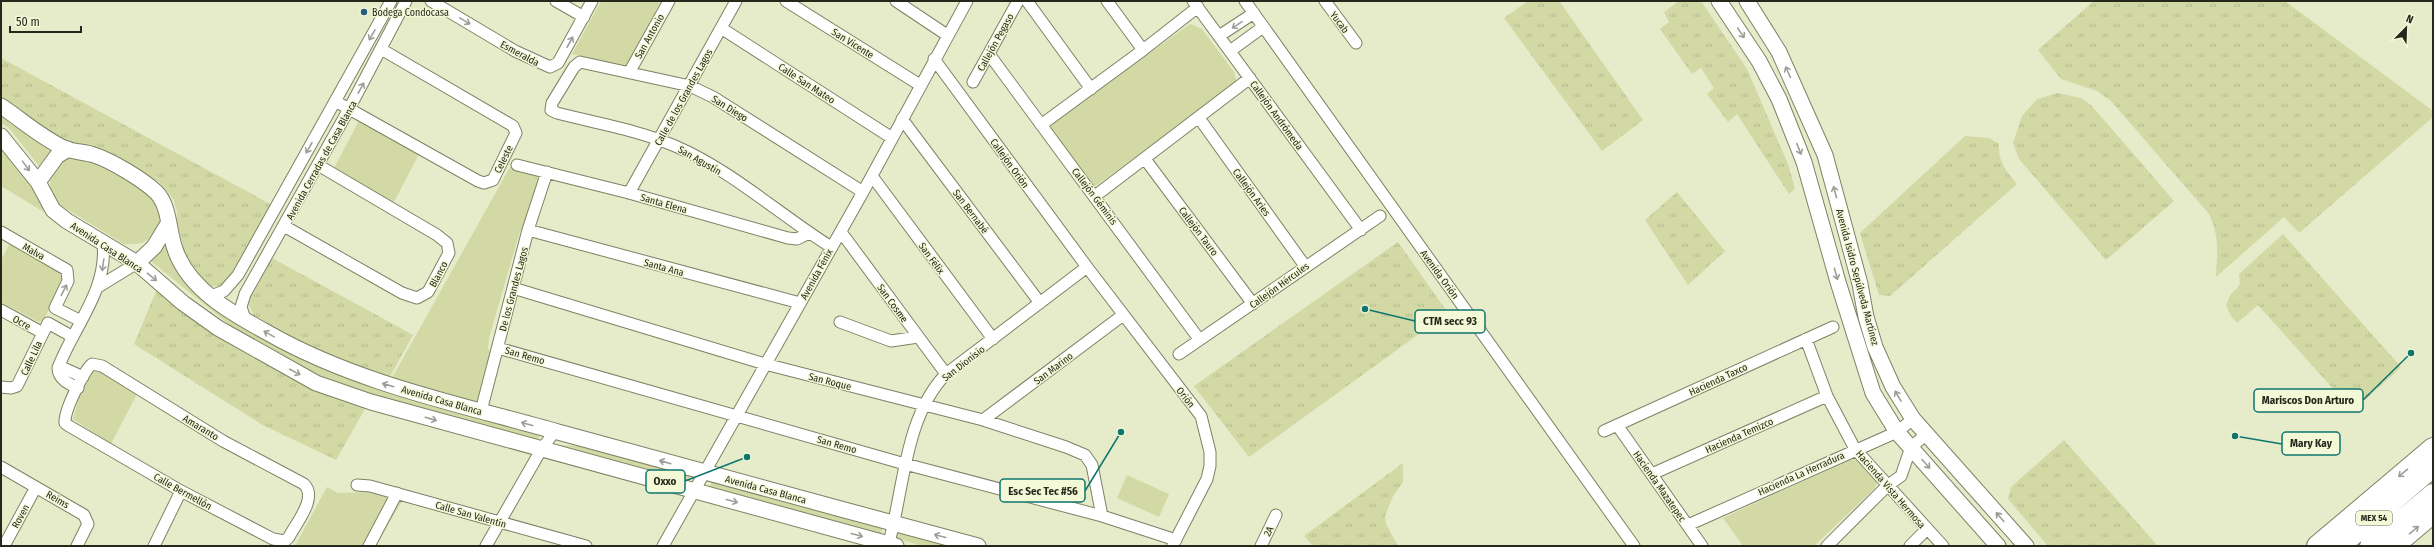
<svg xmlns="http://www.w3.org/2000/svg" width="2434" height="547" font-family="'Fira Sans Condensed',sans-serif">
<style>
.grass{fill:url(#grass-tufts)}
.park{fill:#d2d9a4}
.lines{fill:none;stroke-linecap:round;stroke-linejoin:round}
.street-casing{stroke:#7d8264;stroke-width:13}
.secondary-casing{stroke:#7d8264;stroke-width:17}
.highway-casing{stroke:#7d8264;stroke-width:22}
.street{stroke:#fff;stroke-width:11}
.secondary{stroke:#fff;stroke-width:15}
.highway{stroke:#fff;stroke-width:20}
.oneway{stroke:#9e9e99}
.poi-dot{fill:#295c79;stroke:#f3f8d7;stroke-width:1.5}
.labels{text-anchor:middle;stroke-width:3;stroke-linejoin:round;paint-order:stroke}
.shield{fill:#f3f8d7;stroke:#646654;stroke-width:1}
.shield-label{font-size:9px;font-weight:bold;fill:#27281c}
.poi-label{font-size:10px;fill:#27281c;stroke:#f3f8d7;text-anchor:start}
.street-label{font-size:10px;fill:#27281c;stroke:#f3f8d7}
.leader{fill:none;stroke:#0f766e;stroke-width:1.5}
.callout-dot{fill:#0f766e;stroke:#f3f8d7;stroke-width:1.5}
.callout{fill:#f3f8d7;stroke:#0f766e;stroke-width:1.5}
.callout-label{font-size:11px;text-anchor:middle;font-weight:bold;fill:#27281c}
</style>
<defs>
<pattern id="grass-tufts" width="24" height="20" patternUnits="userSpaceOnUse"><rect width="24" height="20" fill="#d2d9a4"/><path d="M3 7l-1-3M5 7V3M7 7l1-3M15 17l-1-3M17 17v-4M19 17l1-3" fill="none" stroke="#b4ba8d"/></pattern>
</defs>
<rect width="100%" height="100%" fill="#e6ebca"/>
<path class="grass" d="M 1528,1 L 1559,1 L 1643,120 L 1602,151 L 1504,18 Z
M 1679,1 L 1701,1 L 1747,69 L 1788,164 L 1795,189 L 1789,194 L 1737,114 L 1728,122 L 1707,94 L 1714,88 L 1701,68 L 1692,74 L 1660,29 L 1669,22 L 1664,12 Z
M 2094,1 L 2285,1 L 2433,111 L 2433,117 L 2299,233 L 2284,217 L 2216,277 C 2217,252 2220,238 2209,214 L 2111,101 L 2097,91 L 2061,79 L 2038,50 Z
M 1,58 L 272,205 L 224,286 L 207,286 L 187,261 L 177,224 L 177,211 L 174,200 L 159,182 L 99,148 L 66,142 L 1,100 Z
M 2058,93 L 2081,98 L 2092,106 L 2174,201 L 2106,260 L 2019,159 L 2013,143 L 2022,116 L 2037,99 Z
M 1965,136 L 1989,138 L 1999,144 C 1998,162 2006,171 2017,184 L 1890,296 L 1879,295 L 1860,233 Z
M 1677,192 L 1725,251 L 1688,285 L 1645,220 Z
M 2283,234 L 2401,367 L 2353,411 L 2258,305 L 2237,323 L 2231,316 L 2226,305 L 2231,294 L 2240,285 L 2239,274 Z
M 1398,242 L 1448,313 L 1249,457 L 1194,386 Z
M 272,258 L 413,335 L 389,378 L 329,358 L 254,316 L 249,305 L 251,297 Z
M 157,289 L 264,361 L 304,385 L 365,409 L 336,460 L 261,424 L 134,344 Z
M 2064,440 L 2157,545 L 2048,546 L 2008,499 L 2011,487 Z
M 1403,463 L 1403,482 L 1393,496 L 1385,516 L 1386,524 L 1398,546 L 1313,546 L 1304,536 Z"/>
<path class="park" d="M 601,1 L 661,1 L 630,60 L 624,67 L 572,54 Z
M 1190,24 L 1202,29 L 1234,72 L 1237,83 L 1094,187 L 1090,186 L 1049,128 L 1051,124 Z
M 1,113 L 51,150 L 39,166 L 9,128 L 1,123 Z
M 360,119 L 419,154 L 393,204 L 334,168 Z
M 1,145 L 35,186 L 44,212 L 1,186 Z
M 75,155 L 89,155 L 152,193 L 163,219 C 152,238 147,246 124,244 L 55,202 L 51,190 L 50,179 L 64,160 Z
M 510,167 L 542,178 L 527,227 L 520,231 L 489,338 L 488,348 L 493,358 L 479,402 L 392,378 Z
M 166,239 L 176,267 L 251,329 L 541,434 L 537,441 L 358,390 L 313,373 L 231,326 L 147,258 Z
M 10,243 L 60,268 L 65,279 L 44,319 L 39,322 L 1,302 L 1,260 Z
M 99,366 L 139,390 L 111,444 L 73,419 L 81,390 L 90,369 Z
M 553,445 L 592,446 L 692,474 L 687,481 Z
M 1850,459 L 1857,460 L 1877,482 L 1875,488 L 1814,546 L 1743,546 L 1723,518 Z
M 1127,475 L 1169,494 L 1159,517 L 1117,498 Z
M 713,479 L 883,526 L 881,534 L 709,488 Z
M 327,487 L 338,493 L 368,492 L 402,501 L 376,546 L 295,546 Z
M 897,529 L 959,546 L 923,546 L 895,538 Z"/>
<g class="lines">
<defs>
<path id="street" d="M 431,1 L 515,51 L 550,67 L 558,63 L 592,1
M 556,1 L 584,17
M 786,1 L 920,85
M 896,1 L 947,35
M 1027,1 L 1091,89
M 1107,1 L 1143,50
M 1193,1 L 1361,230
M 1245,1 L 1634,546
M 1325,1 L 1356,43
M 721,28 L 892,138
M 1219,36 L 1254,13
M 1230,51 L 1263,27
M 989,54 L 1199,339
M 934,59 L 1087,267 L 1201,416 L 1210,452 L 1210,466 L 1207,479 L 1173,545
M 630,71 L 669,1
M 973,82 L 1018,1
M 335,101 L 478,181 L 484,183 L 493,180 L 516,133 L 513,126 L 381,49
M 1199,118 L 1305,266
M 902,119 L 1040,303
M 1041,125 L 1143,50 L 1198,7
M 1145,159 L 1253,304
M 517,165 L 629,193 L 788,238 L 797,239 L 809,233
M 872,176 L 993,339
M 629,193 L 736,1
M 1095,196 L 1250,78
M 284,226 L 402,293 L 417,298 L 428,292 L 449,253 L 447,243 L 437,235 L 318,165
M 528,230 L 800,303
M 1,232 L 67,270 L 68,281 L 55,308 L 81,321
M 841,232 L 946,374
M 831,247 C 780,215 731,170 675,146 C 638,130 596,123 557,113 L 551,110 L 552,103 L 574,67 L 580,62 L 690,86 L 713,97 L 863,192
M 98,287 L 137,263
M 513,288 L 765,364 L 983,420 L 1066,447 L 1085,455 L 1092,465 L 1102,516
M 211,296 L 224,291 L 238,275 L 391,1
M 1,310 L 43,333
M 245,319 L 241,307 L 245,294 L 349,109 L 406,1
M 840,322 L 891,341 L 918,337
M 1806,339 L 1827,396 L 1855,449 L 1943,546
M 498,348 L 905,464 L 1102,516 L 1176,540
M 1179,354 L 1380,216
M 92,364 L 102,366 L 223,441 L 304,484 C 318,498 296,523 289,537 L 285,541 L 273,539 L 181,491 L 69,426 L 65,423 C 64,411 83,372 92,364 Z
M 59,366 L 83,377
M 1,387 L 11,388 L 17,386 L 48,323 L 73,337
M 78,388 C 69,384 58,379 58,368 C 74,326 108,290 103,243
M 481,411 L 528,230 L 547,172
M 983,420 L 1123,315
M 1617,425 L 1702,546
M 1604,431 L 1833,327
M 1,467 L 84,515 L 88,524 L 77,546
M 1652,474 L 1827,396
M 357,485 L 370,486 L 586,546
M 1688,525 L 1897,432 L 1913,419
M 4,546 L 36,487
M 154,546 L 181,491
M 369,546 L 397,493
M 486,546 L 541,450 L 555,431
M 663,546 L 863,192 L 967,1
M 888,546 C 904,491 904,417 946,374 L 1087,267
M 1261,546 L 1276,515
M 1827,546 L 1887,486 L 1901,476 L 1911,447 L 1927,434
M 1910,546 L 1926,530"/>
<path id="secondary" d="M 1719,1 L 1759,61 L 1779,99 L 1804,162 L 1838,282 L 1873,393 L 1897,432 L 1998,546
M 1747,1 L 1779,52 L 1825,155 L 1860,284 L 1866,317 L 1875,347 L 1893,387 L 1913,419 L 2026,546
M 1,106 C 22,120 43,139 66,149 C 75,152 85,152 94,155 C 112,161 142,179 156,192 C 170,206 168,230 175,249 C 188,289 233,314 268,333 C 358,384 459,404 558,432 C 698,471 838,508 978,546
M 1,136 L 38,182 L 53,210 L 67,221 L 137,263 L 183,303 L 218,328 L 316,383 L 371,402 L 896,546
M 38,182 L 57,156 L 68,149
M 137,263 L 154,247 L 168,224"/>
<path id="highway" d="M 2317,546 L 2433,448
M 2340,546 L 2433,467
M 2370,546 L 2433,494
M 2394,546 L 2433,513"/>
</defs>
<use href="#street" class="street-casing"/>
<use href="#secondary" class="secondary-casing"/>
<use href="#highway" class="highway-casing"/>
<use href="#street" class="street"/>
<use href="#secondary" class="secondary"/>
<use href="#highway" class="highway"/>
</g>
<defs><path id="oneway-shaft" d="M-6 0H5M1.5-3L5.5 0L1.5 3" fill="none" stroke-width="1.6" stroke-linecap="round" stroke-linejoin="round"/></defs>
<g class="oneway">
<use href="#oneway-shaft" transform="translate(465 21) rotate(31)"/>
<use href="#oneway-shaft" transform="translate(1237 25) rotate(146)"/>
<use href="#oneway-shaft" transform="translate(1741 33) rotate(56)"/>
<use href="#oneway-shaft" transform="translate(372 35) rotate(120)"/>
<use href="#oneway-shaft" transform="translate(570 42) rotate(-61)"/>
<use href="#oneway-shaft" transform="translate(1788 72) rotate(-114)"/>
<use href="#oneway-shaft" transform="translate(361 88) rotate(-62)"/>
<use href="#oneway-shaft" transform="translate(309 148) rotate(119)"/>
<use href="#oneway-shaft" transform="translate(1799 149) rotate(68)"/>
<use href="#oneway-shaft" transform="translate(26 166) rotate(54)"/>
<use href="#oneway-shaft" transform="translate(1835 192) rotate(-105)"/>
<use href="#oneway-shaft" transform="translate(103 265) rotate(98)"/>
<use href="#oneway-shaft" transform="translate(1836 274) rotate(75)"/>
<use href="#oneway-shaft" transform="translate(152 277) rotate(40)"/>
<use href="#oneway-shaft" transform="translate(64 290) rotate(-63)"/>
<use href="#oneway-shaft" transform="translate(269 334) rotate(-151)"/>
<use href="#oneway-shaft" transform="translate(295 372) rotate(28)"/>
<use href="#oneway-shaft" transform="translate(388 385) rotate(-164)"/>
<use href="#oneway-shaft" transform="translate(1898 396) rotate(-121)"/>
<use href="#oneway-shaft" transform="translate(431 419) rotate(16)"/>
<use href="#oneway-shaft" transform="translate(527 424) rotate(-165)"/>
<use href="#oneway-shaft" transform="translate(665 462) rotate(-164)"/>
<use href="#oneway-shaft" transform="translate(1926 464) rotate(48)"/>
<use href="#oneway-shaft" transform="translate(2403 473) rotate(140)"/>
<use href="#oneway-shaft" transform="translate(732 501) rotate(15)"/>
<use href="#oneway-shaft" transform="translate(2000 517) rotate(-131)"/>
<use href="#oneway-shaft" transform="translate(2414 530) rotate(-40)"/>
<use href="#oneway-shaft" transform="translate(857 535) rotate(15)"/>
<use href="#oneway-shaft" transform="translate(940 536) rotate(-165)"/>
</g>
<circle class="poi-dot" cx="364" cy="12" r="4"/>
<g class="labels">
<rect class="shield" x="2356" y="511" width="36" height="14" rx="3"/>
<g class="shield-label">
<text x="2374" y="521">MEX 54</text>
</g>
<g class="poi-label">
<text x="372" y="16">Bodega Condocasa</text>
</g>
<g class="street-label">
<text transform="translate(1340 22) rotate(53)" y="4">Yucab</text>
<text transform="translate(649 36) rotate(-61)" y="4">San Antonio</text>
<text transform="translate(995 42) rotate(-61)" y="4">Callejón Pegaso</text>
<text transform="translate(853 43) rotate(32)" y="4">San Vicente</text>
<text transform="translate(520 53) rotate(28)" y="4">Esmeralda</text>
<text transform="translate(807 83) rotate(33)" y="4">Calle San Mateo</text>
<text transform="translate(683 97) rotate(-61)" y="4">Calle de los Grandes Lagos</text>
<text transform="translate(730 108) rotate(32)" y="4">San Diego</text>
<text transform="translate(1277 115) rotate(54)" y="4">Callejón Andrómeda</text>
<text transform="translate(503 159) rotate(-64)" y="4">Celeste</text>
<text transform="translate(321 160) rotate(-61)" y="4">Avenida Cerradas de Casa Blanca</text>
<text transform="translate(700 160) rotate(30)" y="4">San Agustín</text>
<text transform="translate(1010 163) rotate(54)" y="4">Callejón Orión</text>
<text transform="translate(1252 192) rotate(54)" y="4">Callejón Aries</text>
<text transform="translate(1095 196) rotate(53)" y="4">Callejón Géminis</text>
<text transform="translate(664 203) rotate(16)" y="4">Santa Elena</text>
<text transform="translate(971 211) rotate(53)" y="4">San Bernabé</text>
<text transform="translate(1199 231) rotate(53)" y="4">Callejón Tauro</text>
<text transform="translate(107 247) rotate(33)" y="4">Avenida Casa Blanca</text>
<text transform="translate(34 251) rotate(29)" y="4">Malva</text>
<text transform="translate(932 258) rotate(54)" y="4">San Félix</text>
<text transform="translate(664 267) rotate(15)" y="4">Santa Ana</text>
<text transform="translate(438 274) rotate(-62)" y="4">Blanco</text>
<text transform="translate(816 274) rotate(-61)" y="4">Avenida Fénix</text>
<text transform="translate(1440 274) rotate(54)" y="4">Avenida Orión</text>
<text transform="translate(1858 277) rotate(75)" y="4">Avenida Isidro Sepúlveda Martínez</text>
<text transform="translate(1279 285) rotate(-36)" y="4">Callejón Hércules</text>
<text transform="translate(513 289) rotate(-75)" y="4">De los Grandes Lagos</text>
<text transform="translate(893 303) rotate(54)" y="4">San Cosme</text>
<text transform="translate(22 322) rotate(29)" y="4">Ocre</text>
<text transform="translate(525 355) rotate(16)" y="4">San Remo</text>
<text transform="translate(31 358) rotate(-65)" y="4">Calle Lila</text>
<text transform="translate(963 363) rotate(-38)" y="4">San Dionisio</text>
<text transform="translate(1053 368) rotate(-37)" y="4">San Marino</text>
<text transform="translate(1718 379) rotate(-25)" y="4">Hacienda Taxco</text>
<text transform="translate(830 381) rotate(14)" y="4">San Roque</text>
<text transform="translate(1186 397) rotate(52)" y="4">Orión</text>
<text transform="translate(442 400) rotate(16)" y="4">Avenida Casa Blanca</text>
<text transform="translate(201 427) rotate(31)" y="4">Amaranto</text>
<text transform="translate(1739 435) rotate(-24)" y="4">Hacienda Temizco</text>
<text transform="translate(837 444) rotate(16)" y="4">San Remo</text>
<text transform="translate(1801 473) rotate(-24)" y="4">Hacienda La Herradura</text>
<text transform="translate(1660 486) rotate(55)" y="4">Hacienda Mazatepec</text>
<text transform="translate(766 489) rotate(15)" y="4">Avenida Casa Blanca</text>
<text transform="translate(1891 489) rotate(49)" y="4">Hacienda Vista Hermosa</text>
<text transform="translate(183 491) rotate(29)" y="4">Calle Bermellón</text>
<text transform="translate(58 499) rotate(30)" y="4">Reims</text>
<text transform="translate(471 514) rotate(16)" y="4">Calle San Valentín</text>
<text transform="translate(20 516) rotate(-61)" y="4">Roven</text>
<text transform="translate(1268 531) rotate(-64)" y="4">2A</text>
</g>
</g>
<path class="leader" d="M1365 309L1415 321M2411 353L2363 400M2235 436L2282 444M747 457L685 481M1121 432L1085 491"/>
<g class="callout-dot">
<circle cx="1365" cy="309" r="4"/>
<circle cx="2411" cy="353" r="4"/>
<circle cx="2235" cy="436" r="4"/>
<circle cx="747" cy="457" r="4"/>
<circle cx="1121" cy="432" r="4"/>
</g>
<g class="callout">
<rect x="1415" y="310" width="70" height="23" rx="4"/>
<rect x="2254" y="389" width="109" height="23" rx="4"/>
<rect x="2282" y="432" width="58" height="23" rx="4"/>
<rect x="646" y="470" width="39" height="23" rx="4"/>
<rect x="1000" y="479" width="85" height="23" rx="4"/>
</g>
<g class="callout-label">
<text x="1450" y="325">CTM secc 93</text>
<text x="2308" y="404">Mariscos Don Arturo</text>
<text x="2311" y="447">Mary Kay</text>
<text x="665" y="485">Oxxo</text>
<text x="1043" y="495">Esc Sec Tec #56</text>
</g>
<rect width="2434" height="547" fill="none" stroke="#27281c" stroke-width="4"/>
<g transform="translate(2406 28) rotate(23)" stroke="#f3f8d7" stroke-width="3" paint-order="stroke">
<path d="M0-3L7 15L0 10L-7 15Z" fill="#27281c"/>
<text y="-6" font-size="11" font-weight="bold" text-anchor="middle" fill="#27281c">N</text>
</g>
<path d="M10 26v6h71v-6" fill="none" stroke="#27281c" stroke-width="2"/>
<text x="16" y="26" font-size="12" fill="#27281c" stroke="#f3f8d7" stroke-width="3" paint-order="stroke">50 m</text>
</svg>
